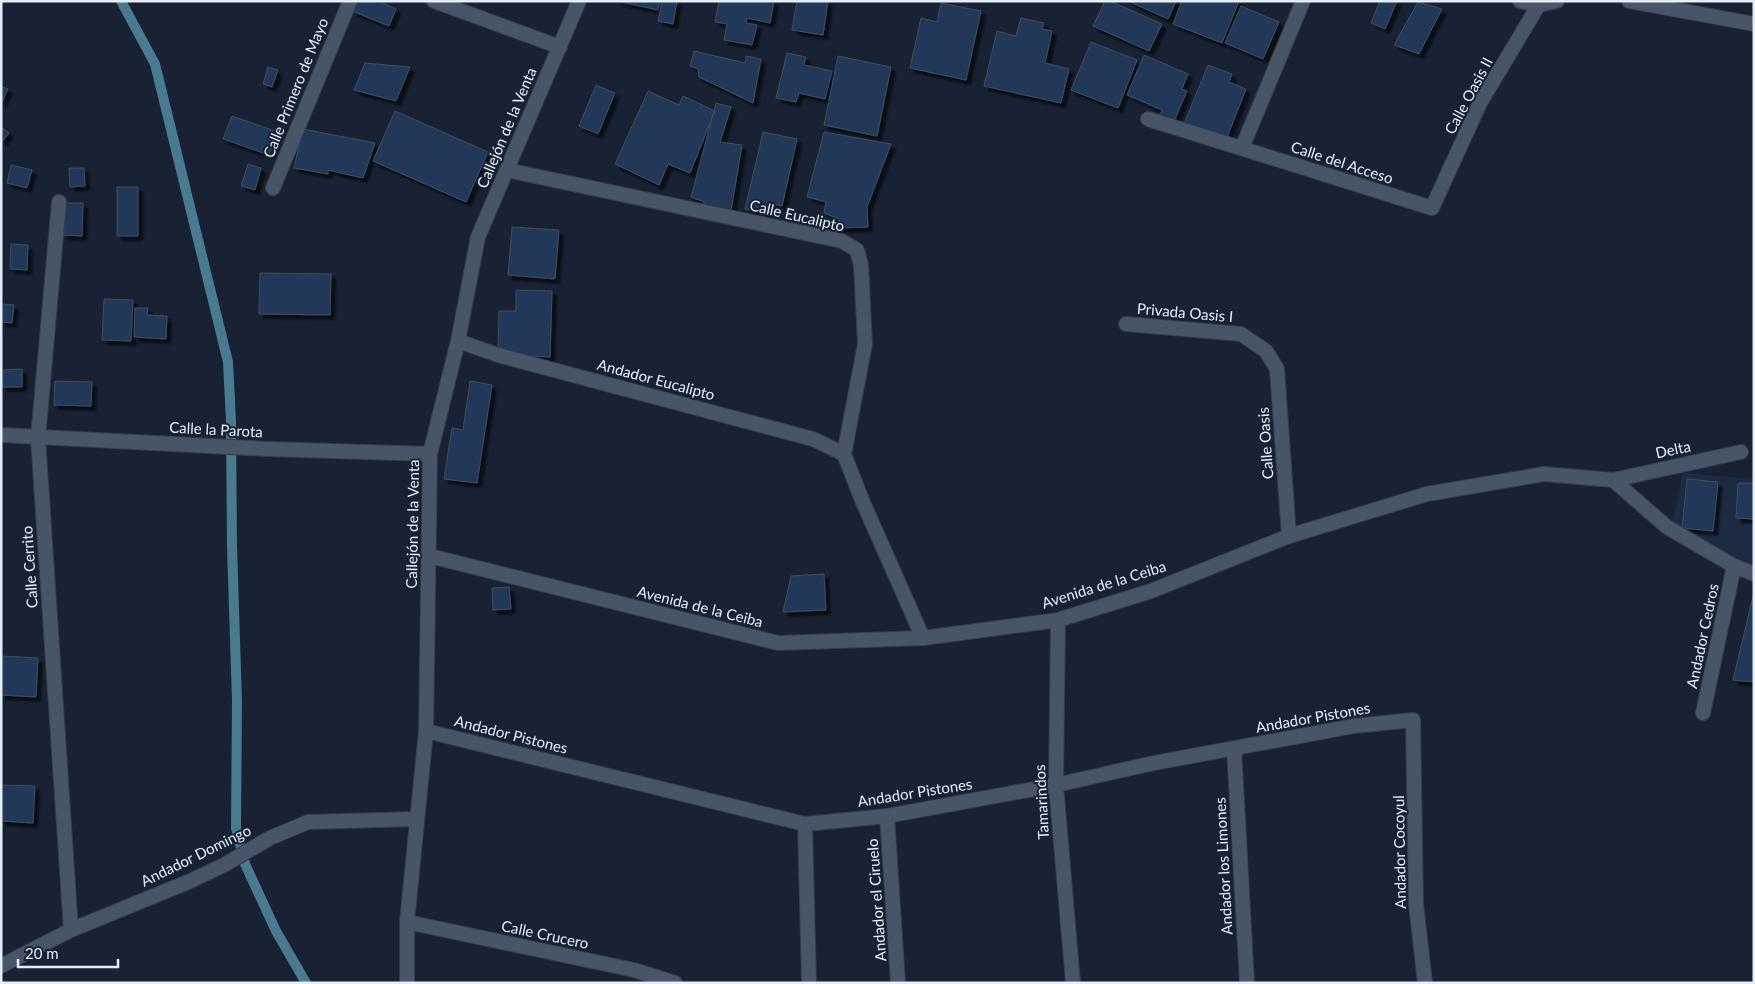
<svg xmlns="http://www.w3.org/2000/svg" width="1755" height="984" font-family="Lato,sans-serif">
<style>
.built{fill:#1d2b42}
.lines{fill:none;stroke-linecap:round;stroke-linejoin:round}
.stream{stroke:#497a90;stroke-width:10}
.building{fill:#243859;stroke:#404c60;filter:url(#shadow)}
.service-casing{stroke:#363d4c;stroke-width:16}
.pedestrian-casing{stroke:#363d4c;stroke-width:16}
.minor-casing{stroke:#363d4c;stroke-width:16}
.service{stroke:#485569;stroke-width:14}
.pedestrian{stroke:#485569;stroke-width:14}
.minor{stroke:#485569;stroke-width:14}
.labels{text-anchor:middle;stroke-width:4;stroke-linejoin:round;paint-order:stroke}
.street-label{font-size:15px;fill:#e5edf9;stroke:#182234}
</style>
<defs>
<filter id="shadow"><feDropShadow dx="4.5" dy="4.5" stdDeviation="1" flood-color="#0009"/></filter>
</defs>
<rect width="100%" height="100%" fill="#182234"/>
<path class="built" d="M 1682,473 L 1754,479 L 1754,566 L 1672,528 Z"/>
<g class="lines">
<path class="stream" d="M 121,1 L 155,64 L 228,362 L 231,421 L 232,547 L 237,701 L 236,828 L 245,864 L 276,931 L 306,983"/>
</g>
<path class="building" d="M 357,1 L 379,1 L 396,9 L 389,26 L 352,11 Z
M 617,1 L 660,1 L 658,10 Z
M 662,1 L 677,1 L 673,24 L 658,21 Z
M 719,1 L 774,1 L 770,23 L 747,18 L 746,23 L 757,25 L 752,45 L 724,40 L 727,24 L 715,22 Z
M 797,1 L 828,1 L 823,35 L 792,30 Z
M 1105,1 L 1110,1 L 1162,24 L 1149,51 L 1093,26 Z
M 1128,1 L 1176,1 L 1168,19 Z
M 1182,1 L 1239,1 L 1222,43 L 1173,24 Z
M 1380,1 L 1397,1 L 1385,29 L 1371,23 Z
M 1418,2 L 1442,9 L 1419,54 L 1394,45 Z
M 941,3 L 981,11 L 966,80 L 910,68 L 921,18 L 937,22 Z
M 1241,6 L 1279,22 L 1263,59 L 1225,43 Z
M 1021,18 L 1044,23 L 1042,29 L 1052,31 L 1045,63 L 1069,69 L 1061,103 L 984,86 L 997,31 L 1016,36 Z
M 1091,42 L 1137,60 L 1118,108 L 1071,90 Z
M 694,51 L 745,63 L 746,56 L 761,59 L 753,103 L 699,77 L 698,69 L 690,66 Z
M 787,53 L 806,57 L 804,65 L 832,71 L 825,99 L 799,93 L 796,102 L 776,98 Z
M 1144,55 L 1188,74 L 1182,89 L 1187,91 L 1173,124 L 1158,118 L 1162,110 L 1127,95 Z
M 838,56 L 891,67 L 877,136 L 824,125 Z
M 365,63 L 410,67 L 396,101 L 354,90 Z
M 1208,65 L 1232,74 L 1229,82 L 1246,89 L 1226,140 L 1184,124 Z
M 268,67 L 278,70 L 272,87 L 263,84 Z
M 596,85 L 615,93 L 598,134 L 579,126 Z
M 1,86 L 8,89 L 1,104 Z
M 648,91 L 679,105 L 683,96 L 715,111 L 690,173 L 668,164 L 659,185 L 615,164 Z
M 716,103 L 731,107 L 720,142 L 742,145 L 731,211 L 704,206 L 704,202 L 691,197 Z
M 395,111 L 488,152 L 466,202 L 373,161 Z
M 232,116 L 278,132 L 269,155 L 223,139 Z
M 1,127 L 9,133 L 2,142 L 1,141 Z
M 303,129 L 375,143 L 363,178 L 328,170 L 328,174 L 294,168 Z
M 763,132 L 797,139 L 782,206 L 768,203 L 766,213 L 745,209 Z
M 824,132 L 891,144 L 867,207 L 868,227 L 838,228 L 839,219 L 824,213 L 826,202 L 807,197 Z
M 248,164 L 261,168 L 255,190 L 241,186 Z
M 11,165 L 32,170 L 27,188 L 7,183 Z
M 69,168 L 84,168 L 85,186 L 70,187 Z
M 117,187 L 138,187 L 138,236 L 117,236 Z
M 63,203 L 83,203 L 82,236 L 62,235 Z
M 512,227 L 559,230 L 555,279 L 508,275 Z
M 11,244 L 28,245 L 27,270 L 10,269 Z
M 260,273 L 331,274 L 330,315 L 259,314 Z
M 516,290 L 552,291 L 550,357 L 498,355 L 499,311 L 516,311 Z
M 104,299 L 133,300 L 131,341 L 102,340 Z
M 1,304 L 14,305 L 12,323 L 1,322 Z
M 135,308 L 148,308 L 147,315 L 167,316 L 166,339 L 134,337 Z
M 22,369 L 22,387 L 2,387 L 1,370 Z
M 55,381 L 92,382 L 91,406 L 54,405 Z
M 470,381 L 492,385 L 477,483 L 444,479 L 452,428 L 463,430 Z
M 1687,479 L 1718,482 L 1713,531 L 1682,528 Z
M 1738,483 L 1754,483 L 1754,519 L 1736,518 Z
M 824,574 L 826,610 L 783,612 L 791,576 Z
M 509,587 L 511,609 L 493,610 L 492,588 Z
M 1754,592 L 1754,682 L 1733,680 Z
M 1,656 L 38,658 L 36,697 L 1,695 Z
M 1,785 L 35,786 L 33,823 L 1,821 Z"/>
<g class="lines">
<defs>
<path id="service" d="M 1056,785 L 1058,620"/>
<path id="pedestrian" d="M 887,816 L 898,983"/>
<path id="minor" d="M 434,1 L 560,47
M 1520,1 L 1539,5 L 1557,1
M 1629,1 L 1754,24
M 1148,119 L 1432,208 L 1480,103 L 1541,1
M 1242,148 L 1303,1
M 507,170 L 842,241 L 857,250 L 861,265 L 865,344 L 844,454 L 862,500 L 923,638
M 273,188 L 350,1
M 59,202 L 38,438 L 71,930
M 1126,324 L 1241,334 L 1266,351 L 1277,369 L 1289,536
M 458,341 L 498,355 L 813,439 L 844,454
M 1,435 L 268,449 L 430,454
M 1613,480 L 1741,452
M 430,556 L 778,643 L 923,638 L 1058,620 L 1151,591 L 1289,536 L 1427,494 L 1544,474 L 1613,480 L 1667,527 L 1734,566 L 1754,574
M 1703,713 L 1734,566
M 426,731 L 805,824 L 887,816 L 1056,785 L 1154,763 L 1354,726 L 1413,720 L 1416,904 L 1425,983
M 1234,748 L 1247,983
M 1056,785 L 1073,983
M 805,824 L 809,983
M 407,922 L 634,970 L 675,983
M 1,966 L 71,930 L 188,882 L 224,865 L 270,838 L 308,822 L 416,819
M 407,983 L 407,922 L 426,731 L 430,454 L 458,341 L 478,237 L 579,1"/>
</defs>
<use href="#service" class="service-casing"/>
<use href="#pedestrian" class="pedestrian-casing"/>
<use href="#minor" class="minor-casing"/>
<use href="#service" class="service"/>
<use href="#pedestrian" class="pedestrian"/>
<use href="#minor" class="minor"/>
</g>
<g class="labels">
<g class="street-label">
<text transform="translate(296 88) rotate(-68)" y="5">Calle Primero de Mayo</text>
<text transform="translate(1469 96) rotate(-62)" y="5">Calle Oasis II</text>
<text transform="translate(507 128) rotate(-67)" y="5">Callejón de la Venta</text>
<text transform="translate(1342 163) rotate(18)" y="5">Calle del Acceso</text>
<text transform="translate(797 216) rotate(13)" y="5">Calle Eucalipto</text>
<text transform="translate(1185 313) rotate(5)" y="5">Privada Oasis I</text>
<text transform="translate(656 380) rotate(15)" y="5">Andador Eucalipto</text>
<text transform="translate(216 430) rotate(3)" y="5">Calle la Parota</text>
<text transform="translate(1266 443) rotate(-94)" y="5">Calle Oasis</text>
<text transform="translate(1673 450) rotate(-12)" y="5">Delta</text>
<text transform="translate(413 524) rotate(-89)" y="5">Callejón de la Venta</text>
<text transform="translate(30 567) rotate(-94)" y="5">Calle Cerrito</text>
<text transform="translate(1104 585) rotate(-17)" y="5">Avenida de la Ceiba</text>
<text transform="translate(700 607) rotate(14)" y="5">Avenida de la Ceiba</text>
<text transform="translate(1703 636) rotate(-78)" y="5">Andador Cedros</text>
<text transform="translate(1313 718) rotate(-10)" y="5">Andador Pistones</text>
<text transform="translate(511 735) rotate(14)" y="5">Andador Pistones</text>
<text transform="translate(915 793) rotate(-9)" y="5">Andador Pistones</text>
<text transform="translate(1042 802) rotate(-93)" y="5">Tamarindos</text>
<text transform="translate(1400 852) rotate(-91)" y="5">Andador Cocoyul</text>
<text transform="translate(196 856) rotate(-26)" y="5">Andador Domingo</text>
<text transform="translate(1224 866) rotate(-93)" y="5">Andador los Limones</text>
<text transform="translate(877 900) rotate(-94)" y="5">Andador el Ciruelo</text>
<text transform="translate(545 935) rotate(12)" y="5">Calle Crucero</text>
</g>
</g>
<rect width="1755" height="984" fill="none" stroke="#e5edf9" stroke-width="5"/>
<path d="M18 959v8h100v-8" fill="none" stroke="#e5edf9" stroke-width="2.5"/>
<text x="25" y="959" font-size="15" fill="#e5edf9" stroke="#182234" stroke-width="4" paint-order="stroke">20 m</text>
</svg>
